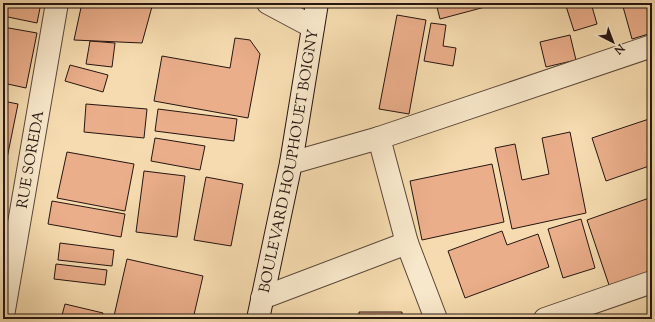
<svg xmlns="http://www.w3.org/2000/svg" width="655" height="322" font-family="'Sorts Mill Goudy',serif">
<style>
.building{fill:#eaae8a;stroke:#261611}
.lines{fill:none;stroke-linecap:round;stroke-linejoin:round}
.street-casing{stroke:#5a4738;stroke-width:24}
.secondary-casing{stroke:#261611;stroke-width:24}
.street{stroke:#f8e8cb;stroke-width:22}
.secondary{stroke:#f8e8cb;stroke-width:22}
.labels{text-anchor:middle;stroke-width:3;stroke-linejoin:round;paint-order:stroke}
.street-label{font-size:15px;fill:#261611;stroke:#f8e8cb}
</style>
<rect width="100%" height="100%" fill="#f5dbaf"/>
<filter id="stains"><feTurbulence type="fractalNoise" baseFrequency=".005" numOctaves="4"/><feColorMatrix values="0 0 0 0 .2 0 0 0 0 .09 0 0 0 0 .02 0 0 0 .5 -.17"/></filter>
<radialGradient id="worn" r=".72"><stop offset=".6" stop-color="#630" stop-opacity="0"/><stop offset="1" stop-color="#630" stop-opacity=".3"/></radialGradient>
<path class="building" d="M 5,3 L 41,3 L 37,23 L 3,16 Z
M 82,3 L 153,3 L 142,43 L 74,40 Z
M 436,3 L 500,3 L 440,19 Z
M 565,3 L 591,3 L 597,24 L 574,31 Z
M 622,3 L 652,3 L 652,33 L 632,39 Z
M 397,15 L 426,20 L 409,114 L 379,109 Z
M 431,23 L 446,25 L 443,46 L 456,48 L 453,66 L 424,61 Z
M 3,27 L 37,33 L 26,88 L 3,83 Z
M 570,35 L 576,60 L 546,67 L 540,42 Z
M 235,38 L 250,40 L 260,54 L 248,118 L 154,101 L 162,56 L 230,68 Z
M 90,41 L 115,43 L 112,67 L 86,64 Z
M 70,65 L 108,75 L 103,92 L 65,81 Z
M 3,101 L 18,104 L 3,178 Z
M 86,104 L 147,109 L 144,138 L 84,132 Z
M 158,109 L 237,119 L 234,141 L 155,131 Z
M 652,118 L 652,165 L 606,181 L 592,138 Z
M 570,132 L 586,213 L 512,229 L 495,148 L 515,144 L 522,180 L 549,174 L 542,138 Z
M 155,138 L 205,146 L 200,170 L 151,161 Z
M 67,152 L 134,164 L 125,211 L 57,198 Z
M 492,164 L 504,222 L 422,240 L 410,181 Z
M 144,171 L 185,176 L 177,237 L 136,232 Z
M 206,177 L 243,184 L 231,246 L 194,240 Z
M 652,197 L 652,273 L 610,288 L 587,220 Z
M 52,201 L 125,214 L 121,237 L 48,224 Z
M 581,219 L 595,268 L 563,278 L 548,229 Z
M 502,231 L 507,245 L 538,234 L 549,267 L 465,298 L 448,251 Z
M 60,243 L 114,250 L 112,266 L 58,260 Z
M 127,259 L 203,276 L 193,319 L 128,319 L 114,316 Z
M 56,264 L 107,270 L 105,285 L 54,279 Z
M 65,304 L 103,313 L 102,319 L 61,319 Z
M 359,312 L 402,312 L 402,319 L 359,319 Z"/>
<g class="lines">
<defs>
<g id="street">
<path d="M 268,3 L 313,27"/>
<path d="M 379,138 L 407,243 L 436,319"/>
<path d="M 291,163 L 379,138 L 652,46"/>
<path d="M 262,298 L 407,243"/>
<path id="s1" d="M 3,316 L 57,3"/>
<path d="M 545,319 L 652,282"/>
</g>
<g id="secondary">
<path id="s2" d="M 258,319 L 291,163 L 317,3"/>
</g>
</defs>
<use href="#street" class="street-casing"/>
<use href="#secondary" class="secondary-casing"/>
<use href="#street" class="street"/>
<use href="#secondary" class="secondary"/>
</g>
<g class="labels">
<g class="street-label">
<text dy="5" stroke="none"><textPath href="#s1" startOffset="159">RUE SOREDA</textPath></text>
<text dy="5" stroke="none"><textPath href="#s2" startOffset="161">BOULEVARD HOUPHOUET BOIGNY</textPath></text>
</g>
</g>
<rect width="655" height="322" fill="none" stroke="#f5dbaf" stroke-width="16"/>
<rect x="4" y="4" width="647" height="314" fill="none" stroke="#261611" stroke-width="2"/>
<rect x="8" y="8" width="639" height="306" fill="none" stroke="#261611"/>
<g transform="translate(613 42) rotate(138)" stroke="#f8e8cb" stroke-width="3" paint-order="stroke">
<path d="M0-3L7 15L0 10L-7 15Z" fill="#261611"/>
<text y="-6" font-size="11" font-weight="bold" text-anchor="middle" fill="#261611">N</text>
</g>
<rect width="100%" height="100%" filter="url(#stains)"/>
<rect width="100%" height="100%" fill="url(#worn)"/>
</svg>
